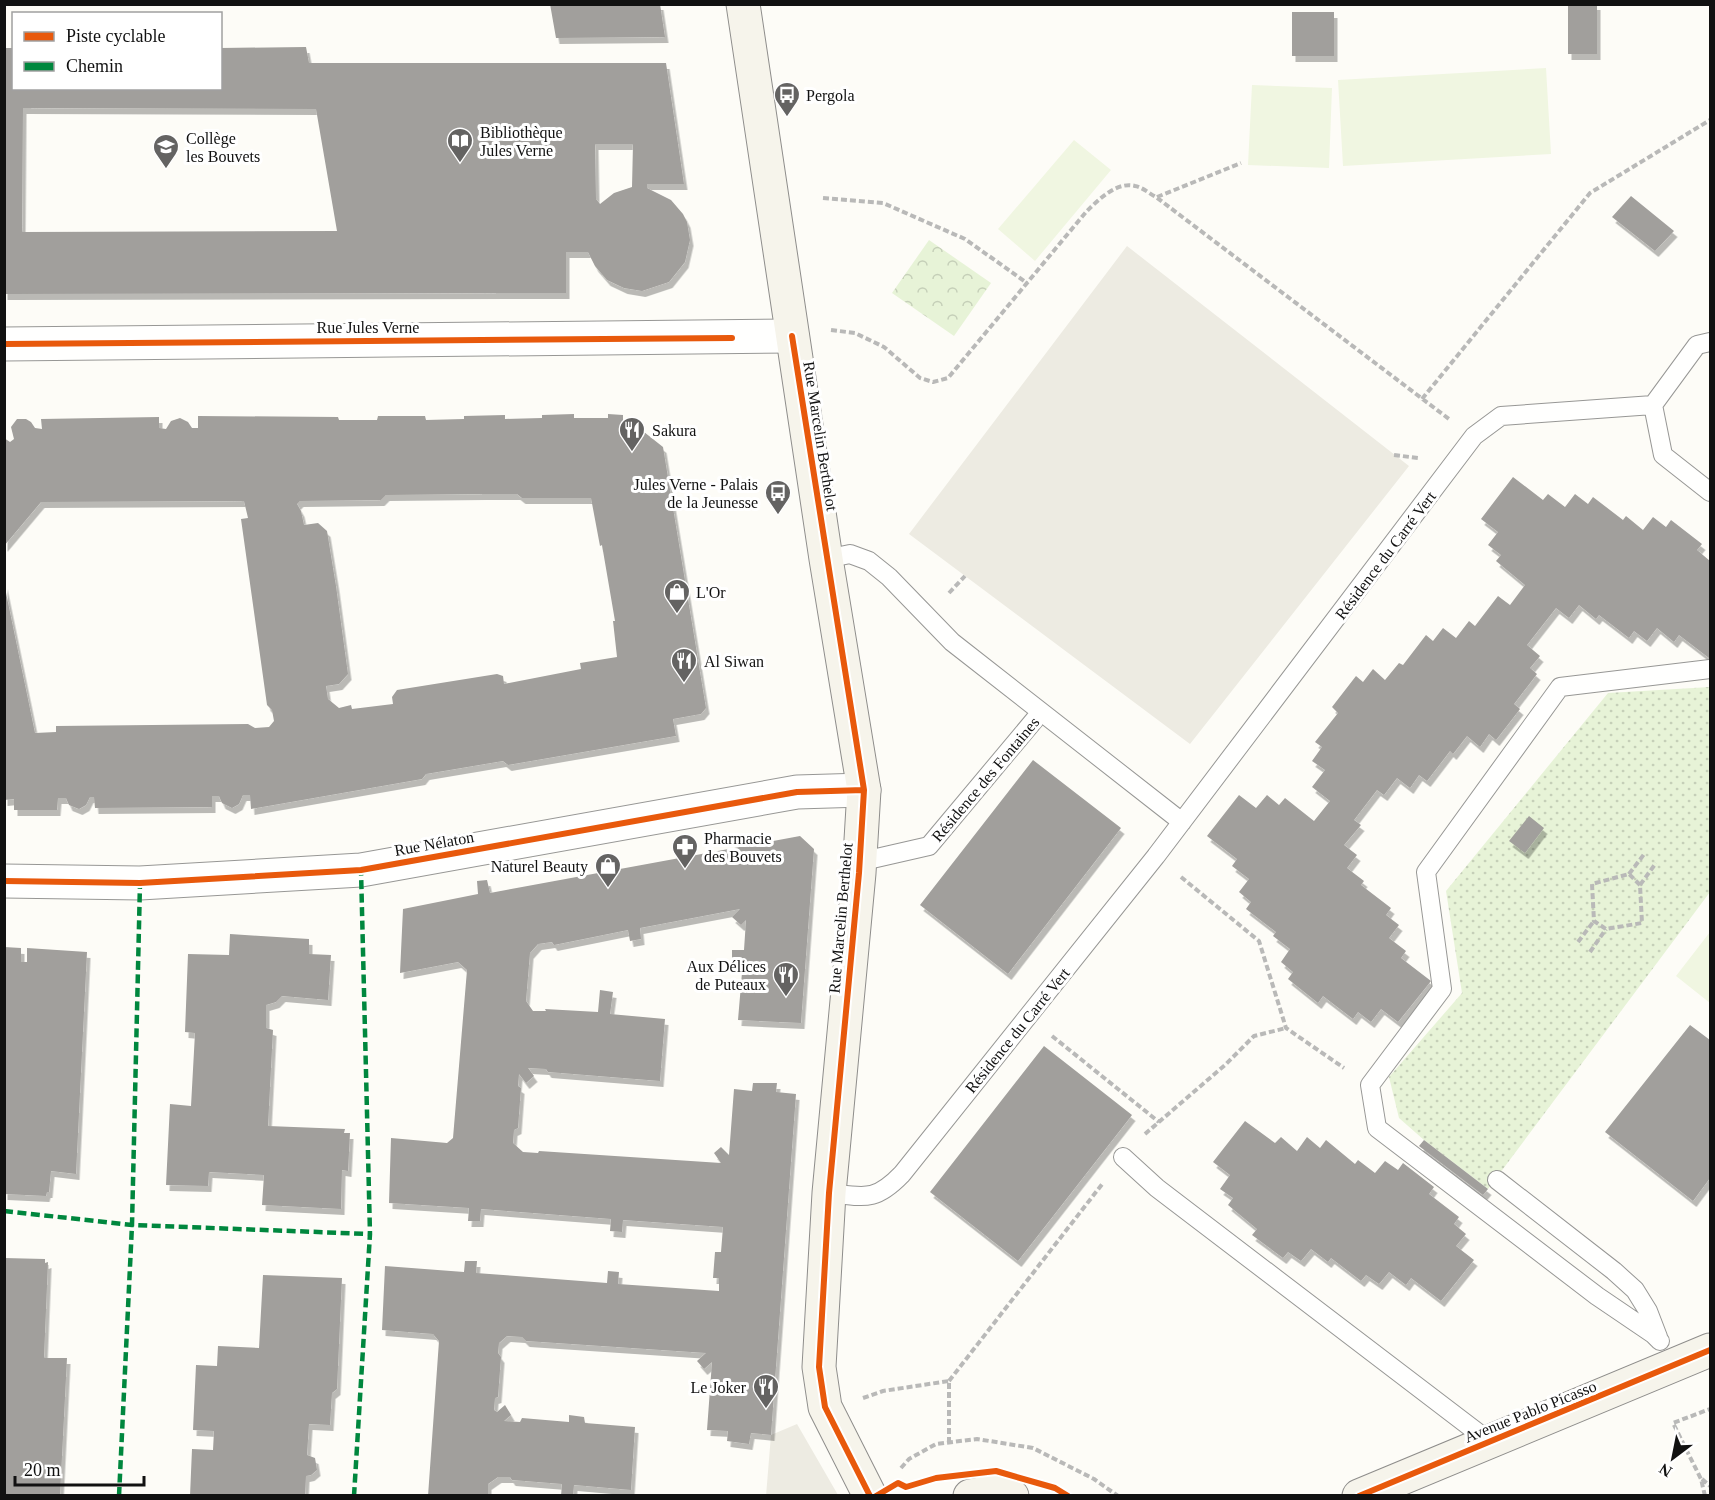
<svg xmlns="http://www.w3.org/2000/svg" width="1715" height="1500" font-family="Georgia,serif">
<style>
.park{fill:url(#park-crowns)}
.garden{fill:url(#garden-dots)}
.pitch{fill:#f0f6e1}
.plaza{fill:#edebe2}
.building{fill:#a19f9c;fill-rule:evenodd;filter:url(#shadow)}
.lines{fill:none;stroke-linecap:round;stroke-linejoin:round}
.lane-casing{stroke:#979795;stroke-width:20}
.street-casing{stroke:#979795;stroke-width:35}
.secondary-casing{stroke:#8e8d8b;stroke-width:35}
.path{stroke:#b9b9b8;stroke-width:4;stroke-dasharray:6 3;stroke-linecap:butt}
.lane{stroke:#fffffe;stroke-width:18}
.street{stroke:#fffffe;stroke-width:33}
.secondary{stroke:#f6f4eb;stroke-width:33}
.quiet{stroke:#00873e;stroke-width:4.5;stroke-dasharray:9 4.5;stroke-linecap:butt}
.cycleway-casing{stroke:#fff;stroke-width:10}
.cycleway{stroke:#e8590c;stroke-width:6}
.labels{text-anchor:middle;stroke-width:6;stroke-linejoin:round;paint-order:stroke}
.poi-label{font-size:16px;fill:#111;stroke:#fff;text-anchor:start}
.street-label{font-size:16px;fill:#111;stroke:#fff}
</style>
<defs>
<pattern id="park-crowns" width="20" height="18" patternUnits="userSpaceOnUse" patternTransform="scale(1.5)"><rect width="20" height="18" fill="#e7f3d7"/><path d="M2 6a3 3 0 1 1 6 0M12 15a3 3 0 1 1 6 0" fill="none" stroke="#c5cfb8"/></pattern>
<pattern id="garden-dots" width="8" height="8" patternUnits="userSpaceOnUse" patternTransform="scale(1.5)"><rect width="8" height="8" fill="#e7f3d7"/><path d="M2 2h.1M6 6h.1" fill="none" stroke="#c5cfb8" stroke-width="1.8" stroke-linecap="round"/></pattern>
<filter id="shadow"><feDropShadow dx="3.5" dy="6" stdDeviation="0" flood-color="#0004"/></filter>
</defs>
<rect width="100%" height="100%" fill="#fdfcf7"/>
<path class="park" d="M 929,240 L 991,283 L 954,336 L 892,293 Z"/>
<path class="garden" d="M 1710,687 L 1710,892 L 1488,1189 L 1424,1140 L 1399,1118 L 1389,1077 L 1462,993 L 1446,891 L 1608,693 Z"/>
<path class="pitch" d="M 1546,68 L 1551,154 L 1343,166 L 1338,80 Z
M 1252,85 L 1332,88 L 1329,168 L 1248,165 Z
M 1074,140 L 1111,170 L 1035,261 L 998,229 Z
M 1710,932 L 1710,1003 L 1676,976 Z"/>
<path class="plaza" d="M 1127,246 L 1409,466 L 1190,744 L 909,534 Z
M 797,1424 L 838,1495 L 766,1496 L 771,1435 Z"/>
<path class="building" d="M 550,4 L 660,4 L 665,37 L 556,38 Z
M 1568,4 L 1597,4 L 1597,54 L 1568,54 Z
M 1292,12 L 1334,12 L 1334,56 L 1292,56 Z
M 306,47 L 309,63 L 666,63 L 684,184 L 647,184 L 647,188 L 671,200 L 683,214 L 687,222 L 690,240 L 685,262 L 669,282 L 642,291 L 624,288 L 607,280 L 595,266 L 588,252 L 566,252 L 566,293 L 4,294 L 4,48 L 14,48 L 14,88 L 220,88 L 220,48 ZM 23,108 L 316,109 L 337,231 L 22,232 ZM 595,144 L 633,144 L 632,187 L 614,193 L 600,204 L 596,199 Z
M 1631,196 L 1674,231 L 1655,251 L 1612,217 Z
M 574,414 L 574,418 L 608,418 L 608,414 L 623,415 L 623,427 L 639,428 L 663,447 L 706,708 L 701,714 L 673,719 L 676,736 L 508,765 L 503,761 L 426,774 L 422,779 L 251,809 L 250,795 L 243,795 L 239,804 L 232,808 L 222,803 L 219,796 L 212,796 L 212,807 L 95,808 L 94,797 L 90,797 L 86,805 L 79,809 L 69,805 L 66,798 L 58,798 L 57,810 L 14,810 L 14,799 L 4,800 L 4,583 L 35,733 L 56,732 L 56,726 L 248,724 L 255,728 L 269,727 L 274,721 L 272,710 L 267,705 L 241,519 L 248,518 L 244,501 L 41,502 L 4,546 L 4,438 L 10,442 L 14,439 L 11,427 L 17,419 L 26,419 L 31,422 L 35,428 L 42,429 L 41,419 L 159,417 L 159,428 L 166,429 L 171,421 L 180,418 L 188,422 L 192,428 L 198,428 L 198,416 L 338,417 L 339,420 L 377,420 L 378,416 L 425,416 L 426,420 L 464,419 L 464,416 L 505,415 L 505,419 L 542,418 L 542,415 ZM 483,494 L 517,494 L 522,498 L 591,498 L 600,546 L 602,545 L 615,621 L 613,621 L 617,657 L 580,663 L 581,669 L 504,684 L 503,676 L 497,674 L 397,690 L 392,697 L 393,704 L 352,709 L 351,705 L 339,708 L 328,699 L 326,686 L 339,684 L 348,674 L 336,586 L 327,531 L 318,523 L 304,525 L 301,511 L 297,504 L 300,501 L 381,500 L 386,495 Z
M 1513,477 L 1543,500 L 1548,494 L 1565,507 L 1575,494 L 1588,504 L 1593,497 L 1623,520 L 1626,516 L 1643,530 L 1653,517 L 1666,527 L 1671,520 L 1702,544 L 1697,550 L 1710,561 L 1710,656 L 1709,658 L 1679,635 L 1674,642 L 1657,628 L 1647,641 L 1634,631 L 1629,638 L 1599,615 L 1596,619 L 1579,605 L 1569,618 L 1556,608 L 1527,645 L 1540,656 L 1530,668 L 1537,674 L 1514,704 L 1520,709 L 1496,740 L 1489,734 L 1480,747 L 1467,736 L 1453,754 L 1450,751 L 1427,781 L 1419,775 L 1410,788 L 1397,778 L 1384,795 L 1377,790 L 1354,820 L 1361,825 L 1344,845 L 1357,855 L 1347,868 L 1364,881 L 1361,885 L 1391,908 L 1386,915 L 1399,925 L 1389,938 L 1406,951 L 1401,958 L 1431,981 L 1398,1022 L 1381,1009 L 1371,1022 L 1358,1012 L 1353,1019 L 1323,996 L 1318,1003 L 1288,979 L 1293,972 L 1281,962 L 1290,949 L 1273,936 L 1276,932 L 1246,909 L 1251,902 L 1239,892 L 1249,879 L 1232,866 L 1237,859 L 1207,836 L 1239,795 L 1256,808 L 1267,795 L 1279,805 L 1285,798 L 1314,821 L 1330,801 L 1312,787 L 1325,770 L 1312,761 L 1322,747 L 1315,742 L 1338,713 L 1332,707 L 1356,676 L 1363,682 L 1373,669 L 1385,680 L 1399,663 L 1403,665 L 1426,635 L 1433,641 L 1443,628 L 1456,638 L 1469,621 L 1475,626 L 1498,596 L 1510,605 L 1525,585 L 1496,561 L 1501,555 L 1488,545 L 1498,532 L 1481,519 Z
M 1033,760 L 1121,828 L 1008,974 L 920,905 Z
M 1529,816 L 1544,828 L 1525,853 L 1509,841 Z
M 800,836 L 814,849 L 801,1023 L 738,1020 L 743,961 L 732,960 L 732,950 L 744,950 L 746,920 L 741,925 L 732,917 L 740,909 L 640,928 L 641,939 L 630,941 L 628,930 L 554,945 L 552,942 L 538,944 L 530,953 L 526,1001 L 533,1011 L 546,1011 L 545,1009 L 598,1012 L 600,990 L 613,992 L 610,1014 L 665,1019 L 660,1081 L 548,1072 L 546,1069 L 528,1068 L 534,1076 L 526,1083 L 519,1074 L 518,1086 L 521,1088 L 518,1128 L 514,1130 L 513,1143 L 523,1152 L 538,1153 L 539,1151 L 721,1163 L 714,1153 L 721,1147 L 729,1155 L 734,1089 L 752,1091 L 753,1083 L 777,1083 L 776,1092 L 796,1094 L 771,1435 L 751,1433 L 749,1444 L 727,1441 L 728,1431 L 707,1430 L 712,1362 L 704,1369 L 697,1361 L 706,1353 L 526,1341 L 522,1337 L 507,1336 L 499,1343 L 498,1353 L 501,1357 L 498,1397 L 495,1398 L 494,1410 L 497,1412 L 505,1405 L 511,1415 L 504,1421 L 520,1422 L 522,1418 L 569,1422 L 569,1415 L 584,1417 L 585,1423 L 635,1427 L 631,1490 L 574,1485 L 573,1496 L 561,1496 L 562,1484 L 512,1480 L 510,1477 L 498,1477 L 488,1484 L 488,1496 L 428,1496 L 439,1341 L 433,1334 L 382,1330 L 385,1266 L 464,1272 L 465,1261 L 477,1261 L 476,1273 L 607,1283 L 608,1271 L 619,1272 L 618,1284 L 719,1291 L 719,1278 L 713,1278 L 715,1252 L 721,1252 L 723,1227 L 623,1220 L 622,1232 L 610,1231 L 611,1219 L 481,1209 L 480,1221 L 468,1221 L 469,1208 L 389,1203 L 391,1138 L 447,1143 L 453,1138 L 467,970 L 458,962 L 400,973 L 403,909 L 478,894 L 477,881 L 487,880 L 490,893 Z
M 230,934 L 309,939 L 309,954 L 331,955 L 328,1000 L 282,996 L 276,1002 L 266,1005 L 266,1028 L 273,1030 L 268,1126 L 345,1129 L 344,1133 L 350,1133 L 348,1171 L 342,1170 L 341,1209 L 262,1205 L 264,1175 L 209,1172 L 208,1186 L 166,1185 L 170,1104 L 191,1106 L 195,1033 L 185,1032 L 188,954 L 229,955 Z
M 4,947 L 21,948 L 21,962 L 27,962 L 27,948 L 87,952 L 76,1174 L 51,1171 L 49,1192 L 47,1192 L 46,1196 L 4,1194 Z
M 1690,1025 L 1710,1040 L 1710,1178 L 1693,1201 L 1605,1132 Z
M 1044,1046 L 1132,1115 L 1018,1261 L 930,1192 Z
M 1245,1121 L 1275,1143 L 1281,1137 L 1297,1151 L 1307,1137 L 1320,1148 L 1326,1140 L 1355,1164 L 1358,1160 L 1375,1173 L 1385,1161 L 1398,1170 L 1403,1163 L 1434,1187 L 1429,1194 L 1459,1217 L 1454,1224 L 1466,1234 L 1456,1246 L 1474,1260 L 1441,1301 L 1411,1278 L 1406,1285 L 1389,1272 L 1379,1284 L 1366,1275 L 1361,1281 L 1331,1258 L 1328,1262 L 1311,1249 L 1301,1261 L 1288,1252 L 1283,1258 L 1252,1235 L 1257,1229 L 1228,1205 L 1233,1198 L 1220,1189 L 1230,1175 L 1213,1162 Z
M 1424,1140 L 1488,1189 L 1483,1195 L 1419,1146 Z
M 4,1258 L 45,1259 L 45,1263 L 48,1262 L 44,1358 L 67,1358 L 60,1496 L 4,1496 Z
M 263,1275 L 342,1278 L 337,1389 L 332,1393 L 330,1425 L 309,1424 L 307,1455 L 315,1458 L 317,1470 L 311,1475 L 306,1476 L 305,1496 L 190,1496 L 192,1449 L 213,1450 L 214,1431 L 193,1430 L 196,1365 L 217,1366 L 218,1346 L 259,1348 Z"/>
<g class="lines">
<defs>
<path id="lane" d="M 1710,342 L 1697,345 L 1653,405 L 1663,455 L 1710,492
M 826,559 L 850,554 L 869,561 L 889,577 L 952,642 L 1182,822
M 859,862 L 929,846 L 1041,712
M 1123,1157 L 1157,1188 L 1490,1442
M 1497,1180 L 1614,1271 L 1635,1290 L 1648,1311 L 1658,1337
M 829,1193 C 865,1197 875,1202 902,1174 L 1156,856 L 1474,436 L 1501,416 L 1653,405
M 1660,1341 L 1653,1334 L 1597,1296 L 1377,1128 L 1370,1085 L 1442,989 L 1426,872 L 1560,687 L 1710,669"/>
<path id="street" d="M 4,344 L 792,336
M 4,881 L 140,883 L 361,870 L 797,792 L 864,790"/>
<path id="secondary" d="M 743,4 L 826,559 L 864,790 L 859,873 L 829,1193 L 819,1367 L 825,1407 L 870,1496
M 970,1496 L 997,1491 L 1012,1496
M 1359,1496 L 1710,1350"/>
</defs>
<use href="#lane" class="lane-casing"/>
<use href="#street" class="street-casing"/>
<use href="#secondary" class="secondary-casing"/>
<path class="path" d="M 1157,197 L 1241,163
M 823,198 L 883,203 L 965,239 L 1027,283
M 831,330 L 855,333 L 884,347 L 920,378 L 933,382 L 948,378 L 1086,212 C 1098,200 1117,181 1135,186 C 1142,187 1150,194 1156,197 L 1449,419
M 1422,399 L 1590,193 L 1710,120
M 1394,455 L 1418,458
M 949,593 L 965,576
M 1629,874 L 1645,853
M 1181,877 L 1259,941 L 1286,1028 L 1344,1068
M 1640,885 L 1629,874 L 1592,884 L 1594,921 L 1606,929 L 1642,923 L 1640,885 L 1656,863
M 1578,942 L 1594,921
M 1590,952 L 1606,929
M 1052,1036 L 1159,1122
M 1145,1134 L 1225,1065 L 1254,1036 L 1286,1028
M 949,1381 L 1103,1183
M 863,1398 L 883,1391 L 949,1381 L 949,1443
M 901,1468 L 909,1459 L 936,1444 L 977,1439 L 1033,1448 L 1094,1479 L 1118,1496
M 1702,1479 L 1710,1486
M 1705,1496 L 1701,1479 L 1673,1423 L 1710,1409"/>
<use href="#lane" class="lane"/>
<use href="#street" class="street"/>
<use href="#secondary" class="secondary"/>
<path class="quiet" d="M 4,1211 L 132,1225 L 370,1234
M 119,1496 L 132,1225 L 140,883
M 354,1496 L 370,1234 L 361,870"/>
<defs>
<path id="cycleway" d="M 792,336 L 864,790 L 859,873 L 829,1193 L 819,1367 L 825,1407 L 870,1496
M 4,344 L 732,338
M 4,881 L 140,883 L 361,870 L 797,792 L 864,790
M 876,1496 L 898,1483 L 906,1487 L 936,1478 L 996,1471 L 1055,1488 L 1068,1496
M 1359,1496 L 1710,1350"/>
</defs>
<use href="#cycleway" class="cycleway-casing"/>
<use href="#cycleway" class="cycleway"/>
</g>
<defs>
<symbol id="bus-pin" viewBox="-11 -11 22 30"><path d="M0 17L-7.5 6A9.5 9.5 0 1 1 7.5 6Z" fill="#646362" stroke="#fff"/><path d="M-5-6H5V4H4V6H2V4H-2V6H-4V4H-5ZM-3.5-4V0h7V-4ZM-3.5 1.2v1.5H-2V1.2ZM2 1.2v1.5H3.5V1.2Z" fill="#fff"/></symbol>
<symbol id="library-pin" viewBox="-11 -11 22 30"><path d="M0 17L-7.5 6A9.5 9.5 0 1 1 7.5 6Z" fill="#646362" stroke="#fff"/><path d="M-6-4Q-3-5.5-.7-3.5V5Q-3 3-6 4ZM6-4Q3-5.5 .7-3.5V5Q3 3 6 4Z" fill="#fff"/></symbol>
<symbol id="school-pin" viewBox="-11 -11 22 30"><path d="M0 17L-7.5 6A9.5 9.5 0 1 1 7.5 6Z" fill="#646362" stroke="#fff"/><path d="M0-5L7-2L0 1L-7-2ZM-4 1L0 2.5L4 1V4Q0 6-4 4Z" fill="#fff"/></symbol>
<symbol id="restaurant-pin" viewBox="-11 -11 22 30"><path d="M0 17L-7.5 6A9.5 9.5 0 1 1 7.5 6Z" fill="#646362" stroke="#fff"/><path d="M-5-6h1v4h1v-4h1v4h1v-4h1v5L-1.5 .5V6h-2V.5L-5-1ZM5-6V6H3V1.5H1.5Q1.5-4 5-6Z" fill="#fff"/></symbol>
<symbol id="shop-pin" viewBox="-11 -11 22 30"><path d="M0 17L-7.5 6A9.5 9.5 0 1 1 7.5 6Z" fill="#646362" stroke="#fff"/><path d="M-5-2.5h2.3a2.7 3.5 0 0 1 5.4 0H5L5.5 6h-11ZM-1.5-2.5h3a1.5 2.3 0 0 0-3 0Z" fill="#fff"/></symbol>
<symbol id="pharmacy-pin" viewBox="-11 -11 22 30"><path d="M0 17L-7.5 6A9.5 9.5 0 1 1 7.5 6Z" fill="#646362" stroke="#fff"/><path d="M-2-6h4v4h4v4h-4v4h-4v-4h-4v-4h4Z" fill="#fff"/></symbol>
</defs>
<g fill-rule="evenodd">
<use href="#bus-pin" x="772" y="80" width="30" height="40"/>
<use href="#library-pin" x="445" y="126" width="30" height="40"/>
<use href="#school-pin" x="151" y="132" width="30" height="40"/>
<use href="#restaurant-pin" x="617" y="415" width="30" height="40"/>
<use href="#bus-pin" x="763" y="478" width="30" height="40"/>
<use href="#shop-pin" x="662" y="577" width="30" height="40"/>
<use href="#restaurant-pin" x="669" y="646" width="30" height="40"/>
<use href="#pharmacy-pin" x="670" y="832" width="30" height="40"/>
<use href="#shop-pin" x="593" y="851" width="30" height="40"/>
<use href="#restaurant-pin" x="771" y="960" width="30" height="40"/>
<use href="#restaurant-pin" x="751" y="1372" width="30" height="40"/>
</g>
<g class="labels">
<g class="poi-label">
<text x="806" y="101">Pergola</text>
<text x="480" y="138">Bibliothèque<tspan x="480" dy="18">Jules Verne</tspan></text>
<text x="186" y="144">Collège<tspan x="186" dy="18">les Bouvets</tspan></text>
<text x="652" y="436">Sakura</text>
<text x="758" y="490" text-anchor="end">Jules Verne - Palais<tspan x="758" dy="18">de la Jeunesse</tspan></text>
<text x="696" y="598">L'Or</text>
<text x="704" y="667">Al Siwan</text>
<text x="704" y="844">Pharmacie<tspan x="704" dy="18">des Bouvets</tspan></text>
<text x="588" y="872" text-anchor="end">Naturel Beauty</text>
<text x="766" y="972" text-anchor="end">Aux Délices<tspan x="766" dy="18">de Puteaux</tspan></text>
<text x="746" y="1393" text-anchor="end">Le Joker</text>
</g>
<g class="street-label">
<text x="368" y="333">Rue Jules Verne</text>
<text transform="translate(821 436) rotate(81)" y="6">Rue Marcelin Berthelot</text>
<text transform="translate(1385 555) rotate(-53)" y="6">Résidence du Carré Vert</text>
<text transform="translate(985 779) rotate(-50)" y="6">Résidence des Fontaines</text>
<text transform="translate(434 843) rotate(-10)" y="6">Rue Nélaton</text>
<text transform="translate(840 918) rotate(-85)" y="6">Rue Marcelin Berthelot</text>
<text transform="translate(1017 1030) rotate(-51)" y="6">Résidence du Carré Vert</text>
<text transform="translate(1530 1411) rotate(-22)" y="6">Avenue Pablo Picasso</text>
</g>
</g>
<rect width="1715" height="1500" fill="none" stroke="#111111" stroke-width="12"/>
<rect x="12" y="12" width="210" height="78" fill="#ffffff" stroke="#a0a0a0" stroke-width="1.5"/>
<rect x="24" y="32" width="30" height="9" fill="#e8590c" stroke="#a0a0a0" stroke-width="1.5"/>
<text x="66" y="42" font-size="18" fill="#111111">Piste cyclable</text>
<rect x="24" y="62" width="30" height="9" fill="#00873e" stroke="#a0a0a0" stroke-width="1.5"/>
<text x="66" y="72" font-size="18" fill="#111111">Chemin</text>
<g transform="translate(1673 1458) rotate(212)" stroke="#ffffff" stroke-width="4.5" paint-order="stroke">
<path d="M0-4.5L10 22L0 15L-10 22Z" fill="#111111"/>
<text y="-9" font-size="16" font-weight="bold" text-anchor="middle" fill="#111111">N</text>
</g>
<path d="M15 1476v9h129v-9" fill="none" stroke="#111111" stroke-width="3"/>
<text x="24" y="1476" font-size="18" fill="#111111" stroke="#ffffff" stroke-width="4.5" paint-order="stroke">20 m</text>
</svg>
